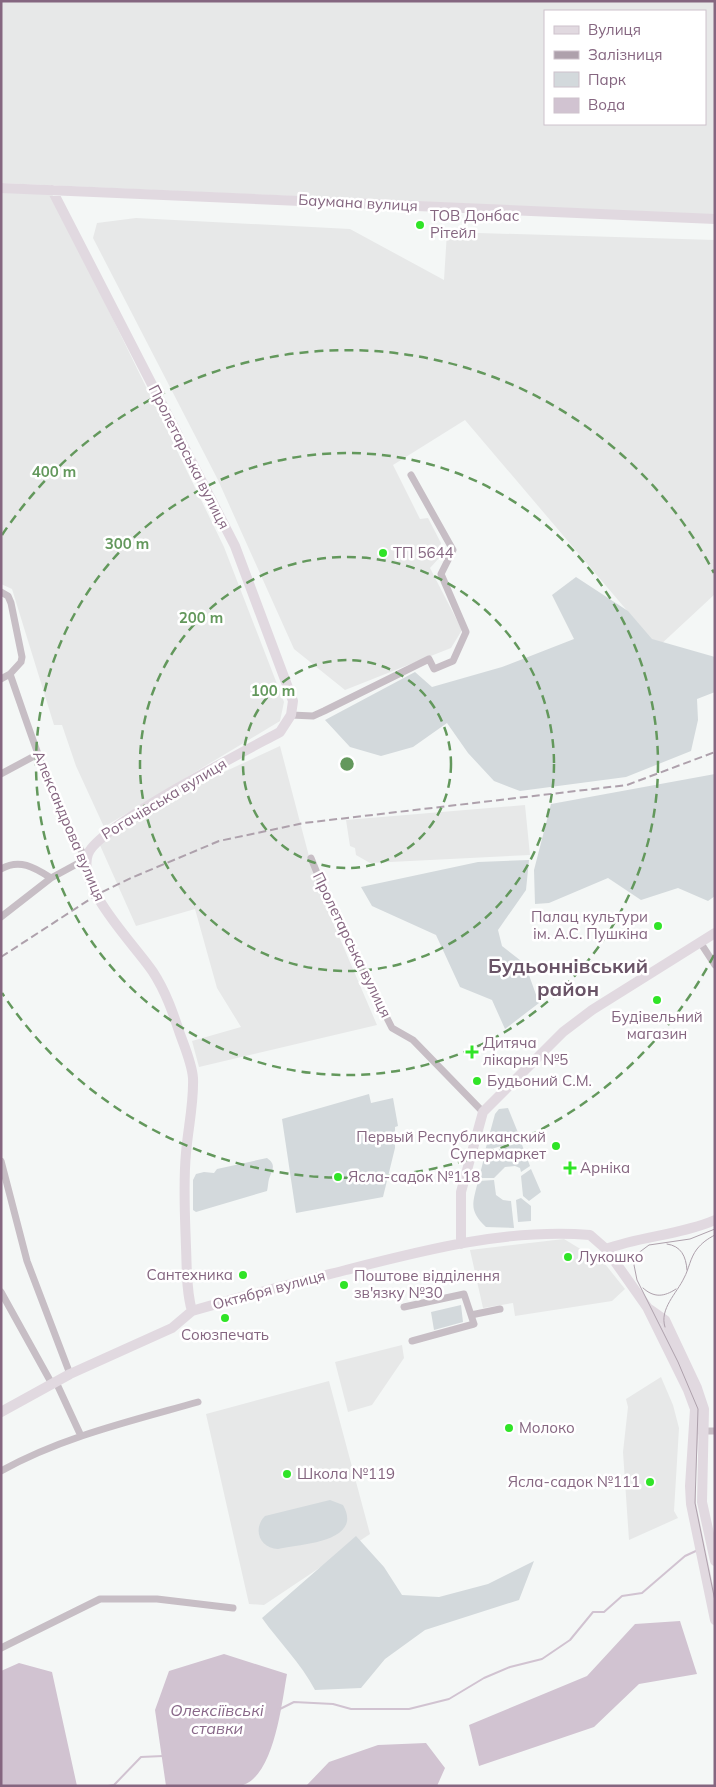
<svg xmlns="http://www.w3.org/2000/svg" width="716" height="1787" font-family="Mulish,sans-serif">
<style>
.built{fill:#e7e8e8;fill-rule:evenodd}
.green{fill:#d3d9dc}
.water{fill:#d1c3d1}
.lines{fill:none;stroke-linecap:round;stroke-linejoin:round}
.stream{stroke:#d1c3d1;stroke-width:2}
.street{stroke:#c7bec5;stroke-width:7}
.secondary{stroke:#e1d9e0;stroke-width:10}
.tram{stroke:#aea1ac;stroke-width:1}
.rail{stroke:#aea1ac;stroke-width:2;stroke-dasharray:8 4;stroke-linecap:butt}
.ring{fill:none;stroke:#63985c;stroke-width:2.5;stroke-dasharray:9 6}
.poi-dot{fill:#30e427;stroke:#fff;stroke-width:2}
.labels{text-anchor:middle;stroke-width:5;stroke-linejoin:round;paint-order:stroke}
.street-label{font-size:15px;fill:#856680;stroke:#fff}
.poi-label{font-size:15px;fill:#856680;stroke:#fff;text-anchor:start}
.water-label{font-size:16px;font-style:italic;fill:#886788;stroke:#fff}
.district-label{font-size:20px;font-weight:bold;fill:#6a5467;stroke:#fff}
.centre{fill:#63985c;stroke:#fff;stroke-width:2.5}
.ring-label{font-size:15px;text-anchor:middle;font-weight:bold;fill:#63985c;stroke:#fff;stroke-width:5;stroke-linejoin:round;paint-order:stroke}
</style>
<rect width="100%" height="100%" fill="#f4f7f6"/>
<path class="built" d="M 1,1 L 715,1 L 715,215 L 1,183 ZM 545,11 L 705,11 L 705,124 L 545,124 Z
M 1,192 L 52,194 L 224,547 L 284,702 L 280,721 L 104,827 L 76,766 L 62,725 L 54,725 L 12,589 L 1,584 Z
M 136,218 L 350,229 L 444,280 L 447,232 L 715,240 L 715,594 L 658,647 L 465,420 L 393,465 L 420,519 L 428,518 L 441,543 L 440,557 L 430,568 L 462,630 L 451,648 L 345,690 L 294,649 L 218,480 L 93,238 L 97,223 Z
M 280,746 L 316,883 L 377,1025 L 199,1067 L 192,1041 L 241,1027 L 217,988 L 195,909 L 136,926 L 99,843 L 209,779 Z
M 525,805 L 530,855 L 370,863 L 356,855 L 355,848 L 350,846 L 346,820 Z
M 564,1239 L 605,1264 L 625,1289 L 612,1301 L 515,1316 L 513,1303 L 483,1308 L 470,1250 Z
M 402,1345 L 404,1358 L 372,1405 L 348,1412 L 335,1362 Z
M 661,1377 L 673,1405 L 679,1428 L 674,1511 L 678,1518 L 629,1540 L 623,1452 L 628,1407 L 626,1399 Z
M 329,1381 L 370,1534 L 264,1605 L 249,1604 L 206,1414 Z"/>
<path class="green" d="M 576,577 L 628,611 L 652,639 L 715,657 L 715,692 L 697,699 L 698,720 L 691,751 L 626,777 L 520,791 L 494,781 L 468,753 L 447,723 L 413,747 L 381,756 L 350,747 L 325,720 L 415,672 L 432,687 L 502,667 L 574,639 L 552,595 Z
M 715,774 L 715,896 L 708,901 L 678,888 L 641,900 L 608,878 L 549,903 L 535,904 L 534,870 L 551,804 Z
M 529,860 L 526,890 L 498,930 L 502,946 L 525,964 L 539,1003 L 505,1029 L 492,1000 L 460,987 L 436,935 L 372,906 L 361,887 L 478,862 Z
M 369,1094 L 371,1103 L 393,1098 L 398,1126 L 395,1127 L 395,1148 L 383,1197 L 296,1213 L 282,1119 Z
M 508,1108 L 521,1140 L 485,1151 L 495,1114 L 499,1109 Z
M 521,1142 L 530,1166 L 521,1172 L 520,1168 L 515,1166 L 505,1167 L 494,1178 L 479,1178 L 485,1154 Z
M 267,1158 C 277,1165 272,1170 269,1179 C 268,1183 268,1187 267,1191 L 196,1212 L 193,1210 L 193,1180 L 196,1174 L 204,1172 L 214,1173 L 217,1169 Z
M 531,1169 L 541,1192 L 529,1201 L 523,1196 L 521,1176 Z
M 494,1180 L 496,1195 L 503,1200 L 511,1201 L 514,1228 L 486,1227 C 468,1210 473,1203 478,1181 Z
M 521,1198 L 531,1206 L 531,1221 L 518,1222 L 516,1200 Z
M 461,1305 L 463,1322 L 434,1330 L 431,1312 Z
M 330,1500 L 343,1505 C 364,1542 301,1544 278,1549 C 260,1549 252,1529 265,1516 Z
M 356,1536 L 384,1567 L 402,1595 L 439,1597 L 488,1584 L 534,1561 L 519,1600 L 425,1630 L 385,1659 L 361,1688 L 315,1690 C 301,1663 279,1642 262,1618 Z"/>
<path class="water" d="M 680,1621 L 697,1674 L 639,1684 L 594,1727 L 479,1766 L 469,1725 L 587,1676 L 635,1624 Z
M 224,1654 L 287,1674 C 282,1701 274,1781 239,1786 C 216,1787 190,1786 166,1786 L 155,1710 L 169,1671 Z
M 19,1663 L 52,1672 L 77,1786 L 1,1786 L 1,1671 Z
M 426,1743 L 445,1768 L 437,1786 L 306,1786 L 329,1762 L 378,1745 Z"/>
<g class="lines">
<path class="stream" d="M 278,1710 L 294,1702 L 333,1704 L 351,1709 L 409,1709 L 449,1699 L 484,1678 L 510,1667 L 542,1659 L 570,1640 L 593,1612 L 604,1612 L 622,1596 L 642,1593 L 685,1556 L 698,1550
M 108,1786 L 114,1785 L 141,1757 L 163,1756"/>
<path class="street" d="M 1,592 L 8,596 L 11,603 L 22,657 L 21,662 L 10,674 C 32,737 52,802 86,859 L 51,878 C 35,868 20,858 1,869
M 1,679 L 10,674
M 291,715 L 313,716 L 324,711 L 429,659 L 434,669 L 453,661 L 466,632 L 441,574 L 453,550 L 411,475
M 1,774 L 38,754
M 311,858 L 330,905 L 392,1028 L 413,1040 L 483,1112
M 1,917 L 51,878
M 700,942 L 715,965
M 1,1161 L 27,1261 L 70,1374
M 1,1292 L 52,1384
M 404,1307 L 464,1294 L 471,1315 L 500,1309
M 412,1341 L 474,1324 L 471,1315
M 56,1382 L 81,1436
M 701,1431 L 715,1431
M 1,1471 C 62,1437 131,1421 198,1402
M 1,1648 L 100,1599 L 157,1599 L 233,1608"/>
<path class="secondary" d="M 1,188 L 715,219
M 52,190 L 235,546 L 293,701 L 291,715 L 280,732 C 247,750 98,826 88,854 C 76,887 136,946 153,972 C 166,992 173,1013 180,1034 C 185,1048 192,1064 193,1078 C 194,1103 188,1128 186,1153 C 183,1184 185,1216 186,1247 C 187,1268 186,1290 192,1311
M 461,1244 L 461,1192 L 483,1112 L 563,1032 L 592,1010 L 715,933
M 606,1249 C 641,1236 680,1235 715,1220
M 648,1308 L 665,1320 L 697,1388 L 704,1409 L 702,1502 L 715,1561
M 1,1412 L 70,1374 L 172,1328 L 192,1311 C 243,1296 295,1283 346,1270 C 424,1250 509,1228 590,1235 L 606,1249 L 647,1307 L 688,1390 L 695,1409 L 690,1486 L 691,1504 L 715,1620"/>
<path class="tram" d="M 715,1229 L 690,1239 L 649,1245 L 637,1254 L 634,1265 L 637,1280 L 678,1362 L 698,1409 L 695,1503 L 715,1601
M 667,1244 C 681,1246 686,1256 687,1270
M 643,1288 C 654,1298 664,1297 676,1289
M 665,1327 C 659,1309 677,1293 684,1278 C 689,1269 690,1258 697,1249 C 702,1243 707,1239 715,1235"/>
<path class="rail" d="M 1,957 L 98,894 L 131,878 L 219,841 L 304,823 L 627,785 L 715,752"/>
</g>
<g class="ring">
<circle cx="347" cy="764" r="104"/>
<circle cx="347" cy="764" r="207"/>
<circle cx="347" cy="764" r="311"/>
<path d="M714 955A414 414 0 0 1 2 993M2 535A414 414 0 0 1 714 573"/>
</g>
<g class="poi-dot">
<circle cx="420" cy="225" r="5"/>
<circle cx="383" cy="553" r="5"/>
<circle cx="658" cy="926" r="5"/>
<circle cx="657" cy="1000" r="5"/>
<path d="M469.5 1044.5h5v5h5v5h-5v5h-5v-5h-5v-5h5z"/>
<circle cx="477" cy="1081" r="5"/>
<circle cx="556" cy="1146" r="5"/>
<path d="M567.5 1160.5h5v5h5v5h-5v5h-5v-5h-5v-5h5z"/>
<circle cx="338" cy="1177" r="5"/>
<circle cx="568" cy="1257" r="5"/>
<circle cx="243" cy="1275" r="5"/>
<circle cx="344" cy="1285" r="5"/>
<circle cx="225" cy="1318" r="5"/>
<circle cx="509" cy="1428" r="5"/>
<circle cx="287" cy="1474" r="5"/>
<circle cx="650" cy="1482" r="5"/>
</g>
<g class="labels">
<g class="street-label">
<text transform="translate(358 203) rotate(3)" y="5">Баумана вулиця</text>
<text transform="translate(189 457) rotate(63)" y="5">Пролетарська вулиця</text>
<text transform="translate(164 799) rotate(-31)" y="5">Рогачівська вулиця</text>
<text transform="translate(69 826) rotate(67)" y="5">Александрова вулиця</text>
<text transform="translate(352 945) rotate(64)" y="5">Пролетарська вулиця</text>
<text transform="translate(269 1290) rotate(-15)" y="5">Октября вулиця</text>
</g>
<g class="poi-label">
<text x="430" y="221">ТОВ Донбас<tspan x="430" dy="17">Рітейл</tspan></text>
<text x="393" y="558">ТП 5644</text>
<text x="648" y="922" text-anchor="end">Палац культури<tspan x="648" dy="17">ім. А.С. Пушкіна</tspan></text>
<text x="657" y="1022" text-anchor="middle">Будівельний<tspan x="657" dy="17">магазин</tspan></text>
<text x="483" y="1048">Дитяча<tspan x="483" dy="17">лікарня №5</tspan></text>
<text x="487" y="1086">Будьоний С.М.</text>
<text x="546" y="1142" text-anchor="end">Первый Республиканский<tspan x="546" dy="17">Супермаркет</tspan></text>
<text x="580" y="1173">Арніка</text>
<text x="348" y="1182">Ясла-садок №118</text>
<text x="578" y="1262">Лукошко</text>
<text x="233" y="1280" text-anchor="end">Сантехника</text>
<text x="354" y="1281">Поштове відділення<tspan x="354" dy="17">зв'язку №30</tspan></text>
<text x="225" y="1340" text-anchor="middle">Союзпечать</text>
<text x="519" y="1433">Молоко</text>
<text x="297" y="1479">Школа №119</text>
<text x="640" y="1487" text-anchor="end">Ясла-садок №111</text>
</g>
<g class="water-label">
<text x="217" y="1716">Олексіївські<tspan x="217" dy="18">ставки</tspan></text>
</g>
<g class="district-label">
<text x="568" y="973">Будьоннівський<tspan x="568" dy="23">район</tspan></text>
</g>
</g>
<circle cx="347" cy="764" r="8" class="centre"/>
<g class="ring-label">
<text x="54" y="477">400 m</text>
<text x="127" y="549">300 m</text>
<text x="201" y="623">200 m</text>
<text x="273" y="696">100 m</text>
</g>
<rect width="716" height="1787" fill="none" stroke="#856680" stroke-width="5"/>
<rect x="544" y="10" width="162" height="115" fill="#ffffff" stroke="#cec2cc"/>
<rect x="554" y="26" width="25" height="8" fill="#e1d9e0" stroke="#cec2cc"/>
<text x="588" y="35" font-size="15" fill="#856680">Вулиця</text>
<rect x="554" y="51" width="25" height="8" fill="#aea1ac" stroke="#cec2cc"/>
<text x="588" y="60" font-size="15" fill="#856680">Залізниця</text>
<rect x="554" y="72" width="25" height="15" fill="#d3d9dc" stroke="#cec2cc"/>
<text x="588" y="85" font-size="15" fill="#856680">Парк</text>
<rect x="554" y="98" width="25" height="15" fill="#d1c3d1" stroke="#cec2cc"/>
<text x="588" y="110" font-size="15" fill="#856680">Вода</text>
</svg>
